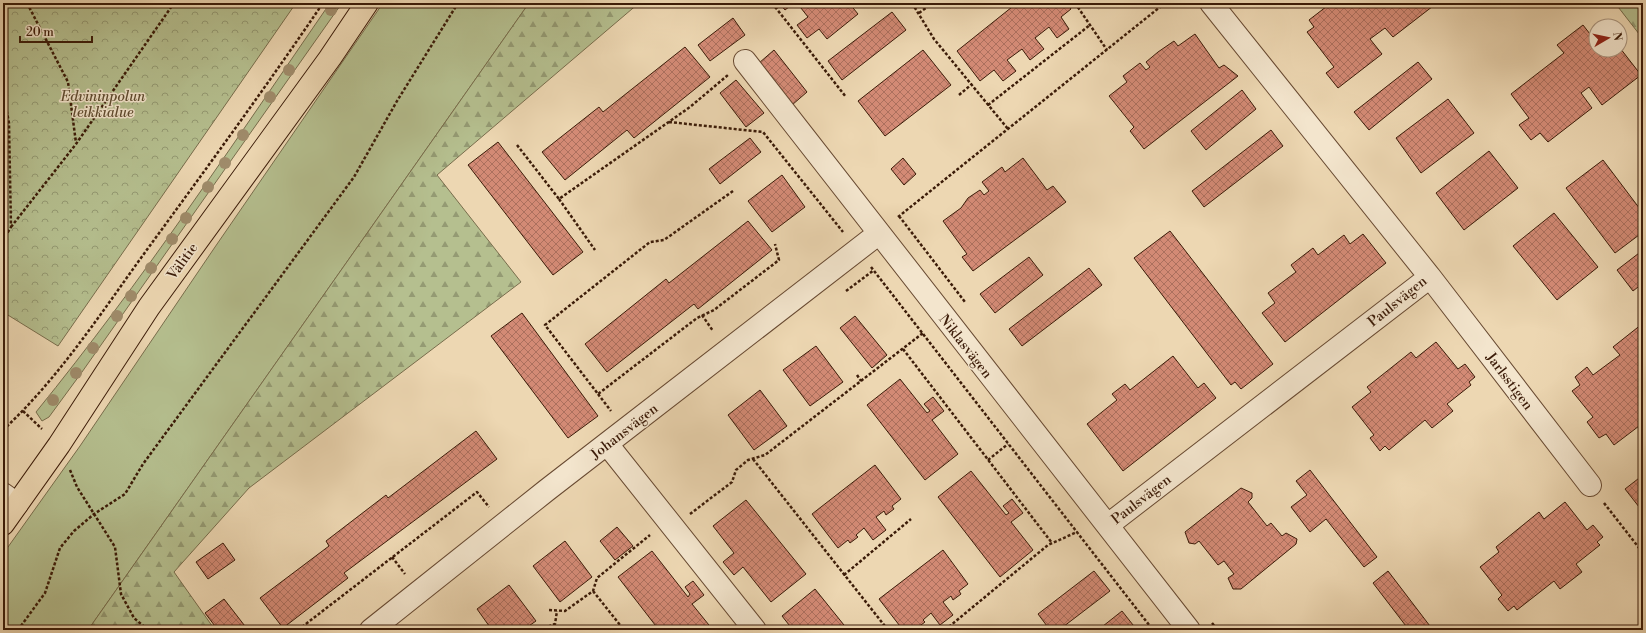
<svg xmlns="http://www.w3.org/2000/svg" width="1646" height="633" font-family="'Libre Bodoni',serif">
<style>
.grass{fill:#b5bf8f;stroke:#786d4c}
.forest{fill:url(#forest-firs);stroke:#786d4c}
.park{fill:url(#park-crowns);stroke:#786d4c}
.building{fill:url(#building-cross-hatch);stroke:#3b1b08}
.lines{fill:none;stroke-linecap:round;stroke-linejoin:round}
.minor-casing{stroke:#684a32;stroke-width:24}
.major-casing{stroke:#3b1b08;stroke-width:24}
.path{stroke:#3b1b08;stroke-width:2.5;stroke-dasharray:3 2;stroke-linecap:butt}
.minor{stroke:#f3e5cd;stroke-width:22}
.major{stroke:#edd7b2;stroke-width:22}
.tree{fill:#9f8b6a}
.labels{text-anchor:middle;stroke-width:3;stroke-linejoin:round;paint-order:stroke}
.park-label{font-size:14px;font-style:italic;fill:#604c30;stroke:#f3e5cd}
.street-label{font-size:14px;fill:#3b1b08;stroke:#f3e5cd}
</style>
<defs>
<pattern id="forest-firs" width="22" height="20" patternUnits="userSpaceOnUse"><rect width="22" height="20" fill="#b5bf8f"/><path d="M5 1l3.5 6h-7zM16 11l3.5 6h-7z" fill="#949a73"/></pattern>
<pattern id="park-crowns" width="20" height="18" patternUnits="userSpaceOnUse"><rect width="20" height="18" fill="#b5bf8f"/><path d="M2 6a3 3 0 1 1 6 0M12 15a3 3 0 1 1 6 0" fill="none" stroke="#949a73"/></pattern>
<pattern id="building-cross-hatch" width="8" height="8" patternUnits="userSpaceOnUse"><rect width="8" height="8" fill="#d38a75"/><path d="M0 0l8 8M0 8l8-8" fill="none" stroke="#ac705e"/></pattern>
</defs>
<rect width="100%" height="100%" fill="#edd7b2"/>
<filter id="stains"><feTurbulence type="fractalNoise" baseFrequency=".005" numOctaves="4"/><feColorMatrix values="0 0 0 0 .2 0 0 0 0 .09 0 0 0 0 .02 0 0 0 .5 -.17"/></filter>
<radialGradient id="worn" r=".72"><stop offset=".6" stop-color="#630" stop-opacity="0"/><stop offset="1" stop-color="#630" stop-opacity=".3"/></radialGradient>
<path class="grass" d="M 330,3 L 342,3 L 82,372 L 49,417 L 42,421 L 36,412 C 142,282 235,141 330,3 Z
M 383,3 L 529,3 L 88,630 L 3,630 L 3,554 L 80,446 L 215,247 Z"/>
<path class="forest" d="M 529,3 L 639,3 L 437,175 L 521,282 L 249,488 L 174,572 L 215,630 L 88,630 Z
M 1615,3 L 1643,3 L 1643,39 Z"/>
<path class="park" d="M 3,3 L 296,3 L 58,346 L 3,312 Z"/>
<path class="building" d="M 779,3 L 794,3 L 785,10 Z
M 797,3 L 849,3 L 858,14 L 827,39 L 819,29 L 807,38 L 797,25 L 808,17 Z
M 1017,3 L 1067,3 L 1071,9 L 1061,17 L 1069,29 L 1057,38 L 1049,27 L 1035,38 L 1044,49 L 1030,60 L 1022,49 L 1007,60 L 1016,71 L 1003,81 L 994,70 L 980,81 L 957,51 Z
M 1331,3 L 1337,3 L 1340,7 L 1345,3 L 1437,3 L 1393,37 L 1385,28 L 1370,39 L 1382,54 L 1338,88 L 1326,73 L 1334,67 L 1307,32 L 1314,27 L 1309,20 Z
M 892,12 L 906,30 L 842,80 L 828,61 Z
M 733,18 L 745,35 L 710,61 L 698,45 Z
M 1583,25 L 1590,34 L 1596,30 L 1596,50 L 1620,50 L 1620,48 L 1641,75 L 1602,105 L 1589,87 L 1581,93 L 1592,108 L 1548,142 L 1540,133 L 1531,140 L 1519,125 L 1529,118 L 1511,94 L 1564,53 L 1557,45 Z
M 1195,34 L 1219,68 L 1224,65 L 1238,76 L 1144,149 L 1130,131 L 1134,127 L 1109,96 L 1127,82 L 1123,76 L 1140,63 L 1146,70 L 1150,67 L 1146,62 L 1158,52 L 1174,41 L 1178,46 Z
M 685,47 L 710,77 L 634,138 L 627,130 L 565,180 L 542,152 L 599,107 L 603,112 Z
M 774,50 L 807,92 L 792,105 L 759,63 Z
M 923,50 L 951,85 L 885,136 L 858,101 Z
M 1418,62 L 1432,79 L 1369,130 L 1354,112 Z
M 736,80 L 764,113 L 746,127 L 720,93 Z
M 1242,90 L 1256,109 L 1206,150 L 1191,131 Z
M 1448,99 L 1474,133 L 1421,173 L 1396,138 Z
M 1271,130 L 1283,146 L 1204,207 L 1192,191 Z
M 750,138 L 761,152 L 720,184 L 709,169 Z
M 498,142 L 583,252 L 553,275 L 468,165 Z
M 1489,151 L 1518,188 L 1464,230 L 1436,193 Z
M 903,158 L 916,174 L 904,185 L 891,169 Z
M 1023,158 L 1047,190 L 1053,186 L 1066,202 L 973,271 L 962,257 L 967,254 L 943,221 L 961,208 L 968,198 L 980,190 L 984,195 L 989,191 L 982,182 L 1002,167 L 1005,172 Z
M 1603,160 L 1643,213 L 1643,232 L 1615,253 L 1566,188 Z
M 782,175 L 805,207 L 772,232 L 748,201 Z
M 1554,213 L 1598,267 L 1557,300 L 1513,246 Z
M 748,221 L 772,250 L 698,309 L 694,304 L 607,372 L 585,344 L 666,279 L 669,283 Z
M 1170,231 L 1273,364 L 1241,389 L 1235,382 L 1231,385 L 1134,258 Z
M 1363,234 L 1386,263 L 1285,342 L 1262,313 L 1275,303 L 1268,293 L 1296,272 L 1291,265 L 1313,248 L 1318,255 L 1344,235 L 1350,244 Z
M 1643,250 L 1643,283 L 1633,291 L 1617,270 Z
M 1029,257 L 1043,275 L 995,313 L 980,294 Z
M 1089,268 L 1102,285 L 1022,346 L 1009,329 Z
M 522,313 L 598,416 L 568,438 L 491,336 Z
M 855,316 L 887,355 L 872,368 L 840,328 Z
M 1642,324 L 1643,395 L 1641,396 L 1643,399 L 1643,423 L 1614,445 L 1606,434 L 1599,438 L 1587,422 L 1593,417 L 1572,391 L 1580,385 L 1575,377 L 1587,367 L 1593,375 L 1620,355 L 1613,347 Z
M 1436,342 L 1458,369 L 1465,364 L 1475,377 L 1469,382 L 1471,385 L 1447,404 L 1453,411 L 1432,428 L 1425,420 L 1389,450 L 1385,446 L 1380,451 L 1370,438 L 1374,435 L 1352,407 L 1371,392 L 1367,387 L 1411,352 L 1416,358 Z
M 816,346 L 843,382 L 810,406 L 783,370 Z
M 1173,356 L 1198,388 L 1204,383 L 1216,398 L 1123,471 L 1087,424 L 1117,400 L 1112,394 L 1125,384 L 1130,390 Z
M 900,379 L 927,413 L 930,411 L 924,404 L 933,397 L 944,411 L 932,420 L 958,454 L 925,480 L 867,405 Z
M 760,390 L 787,426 L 754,450 L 728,415 Z
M 476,431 L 497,459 L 344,573 L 348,578 L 283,628 L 260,598 L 329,546 L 326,541 L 386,495 L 388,498 Z
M 875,465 L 901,499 L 892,506 L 894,509 L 886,515 L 884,511 L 876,517 L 886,530 L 873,540 L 864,528 L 856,535 L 858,537 L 850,543 L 848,540 L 838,548 L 812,514 Z
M 1310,470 L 1377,557 L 1364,567 L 1326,519 L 1310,532 L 1291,507 L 1307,495 L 1296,481 Z
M 971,471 L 1006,515 L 1009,513 L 1003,506 L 1012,499 L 1023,513 L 1011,522 L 1033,550 L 1000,577 L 938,497 Z
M 1643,475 L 1643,512 L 1625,489 Z
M 1241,488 L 1252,493 L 1252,498 L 1248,502 L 1267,526 L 1271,523 L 1282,536 L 1286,533 L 1297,539 L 1296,544 L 1241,589 L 1233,589 L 1228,578 L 1234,574 L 1224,561 L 1218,565 L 1199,541 L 1195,544 L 1189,543 L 1185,532 Z
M 746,500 L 806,574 L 771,602 L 743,567 L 734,575 L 723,562 L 734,553 L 713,526 Z
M 1565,502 L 1587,530 L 1593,525 L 1603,537 L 1597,542 L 1600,545 L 1576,564 L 1582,572 L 1560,589 L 1554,581 L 1517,610 L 1514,606 L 1508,611 L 1498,599 L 1502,595 L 1480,567 L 1499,552 L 1496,547 L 1539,512 L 1544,519 Z
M 617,527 L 633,546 L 615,560 L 600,541 Z
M 565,541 L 592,577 L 560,602 L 533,566 Z
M 223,543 L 235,560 L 208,579 L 196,562 Z
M 943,550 L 968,584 L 959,591 L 961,594 L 953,600 L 951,596 L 943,602 L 953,615 L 940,625 L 931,613 L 923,620 L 925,622 L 917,628 L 915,625 L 909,630 L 903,630 L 879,599 Z
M 652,551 L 688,597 L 690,594 L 685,587 L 693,581 L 704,595 L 692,604 L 713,630 L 659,630 L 618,577 Z
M 1094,571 L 1110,591 L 1059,630 L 1050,630 L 1038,614 Z
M 1388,571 L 1433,630 L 1409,630 L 1373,583 Z
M 509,585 L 536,621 L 523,630 L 492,630 L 477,609 Z
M 815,589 L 848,630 L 793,630 L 782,616 Z
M 224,599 L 248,630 L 218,630 L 205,613 Z
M 1122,611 L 1137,630 L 1098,630 Z"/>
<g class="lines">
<defs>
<path id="minor" d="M 745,61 L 1189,630
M 1430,277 L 1590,485
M 607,444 L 755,630
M 3,494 L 17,504
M 1108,525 L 1430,277 L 1211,3
M 371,630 L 547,490 L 878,234"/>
<path id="major" d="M 3,524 L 59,445 L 149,307 L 330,58 L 367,3"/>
</defs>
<use href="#minor" class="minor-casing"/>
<use href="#major" class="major-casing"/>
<path class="path" d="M 27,3 L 68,82 L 76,143
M 772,3 L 846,97
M 912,3 L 934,39 L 1008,129
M 1075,3 L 1107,50
M 919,13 L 933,3
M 3,91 L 9,123 L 11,227 L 3,240
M 959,95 L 972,84
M 988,105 L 1090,25
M 669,122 L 763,132 L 843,232
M 517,145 L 559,199 L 690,107 L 728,75
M 733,191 L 664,240 L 650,242 L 545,325 L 598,394 L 697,318 L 714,310 L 779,260 L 775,244
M 559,199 L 595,250
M 899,216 L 965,302
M 898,217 L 1165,3
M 11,227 L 76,144 L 174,3
M 871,267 L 1153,630
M 846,291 L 874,270
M 702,315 L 713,331
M 903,349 L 1052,543
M 857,375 L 861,381
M 598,394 L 611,411
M 23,411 L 42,429
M 3,430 C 59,378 101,313 146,251 C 206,169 266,87 323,3
M 753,459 L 888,630
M 988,460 L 1008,444
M 70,470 L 77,487 L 115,547 L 121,594 L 134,618 L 148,630
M 1604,503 L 1643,553
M 690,514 L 732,482 L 736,470 L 748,460 L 765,455 L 923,333
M 392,557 L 405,574
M 844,575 L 911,519
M 593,591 L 624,630
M 549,610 L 565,611 L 593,591 L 597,578 L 650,535
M 1212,623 L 1218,630
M 18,630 L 45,593 L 60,548 L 74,531 L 94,514 L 125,494 L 143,464 L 354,177 L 397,101 L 458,3
M 298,630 L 477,492 L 489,507
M 539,630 L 555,624 L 557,611
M 945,630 L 1048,545 L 1077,532"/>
<use href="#minor" class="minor"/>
<use href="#major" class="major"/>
</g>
<g class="tree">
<circle cx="331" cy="10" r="6"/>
<circle cx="289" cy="70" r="6"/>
<circle cx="270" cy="97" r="6"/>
<circle cx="243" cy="135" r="6"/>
<circle cx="225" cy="163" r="6"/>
<circle cx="208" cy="187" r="6"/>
<circle cx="186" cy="218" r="6"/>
<circle cx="172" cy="239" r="6"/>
<circle cx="151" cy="268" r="6"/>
<circle cx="131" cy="296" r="6"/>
<circle cx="117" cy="316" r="6"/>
<circle cx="93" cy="348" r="6"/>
<circle cx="76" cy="373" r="6"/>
<circle cx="53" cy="400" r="6"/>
</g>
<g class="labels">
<g class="park-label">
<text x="103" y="101">Edvininpolun<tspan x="103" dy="16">leikkialue</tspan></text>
</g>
<g class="street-label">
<text transform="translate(182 261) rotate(-54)" y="5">Välitie</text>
<text transform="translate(1397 301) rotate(-39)" y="5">Paulsvägen</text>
<text transform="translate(966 346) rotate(52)" y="5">Niklasvägen</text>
<text transform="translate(1510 381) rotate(53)" y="5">Jarlsstigen</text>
<text transform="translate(624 431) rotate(-38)" y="5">Johansvägen</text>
<text transform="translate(1141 499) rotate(-38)" y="5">Paulsvägen</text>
</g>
</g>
<rect width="1646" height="633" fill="none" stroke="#edd7b2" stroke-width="16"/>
<rect x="4" y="4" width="1638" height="625" fill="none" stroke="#3b1b08" stroke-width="2"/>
<rect x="8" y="8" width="1630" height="617" fill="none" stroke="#3b1b08"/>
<g transform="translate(1608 38) rotate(81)"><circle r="19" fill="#f3e5cd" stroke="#a9947e"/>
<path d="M0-3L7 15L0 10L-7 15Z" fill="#8f2418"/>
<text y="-6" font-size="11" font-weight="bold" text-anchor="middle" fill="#3b1b08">N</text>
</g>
<path d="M20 36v6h72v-6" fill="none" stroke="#3b1b08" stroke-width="2"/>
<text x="26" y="36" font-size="12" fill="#3b1b08" stroke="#f3e5cd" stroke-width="3" paint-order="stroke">20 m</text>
<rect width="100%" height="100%" filter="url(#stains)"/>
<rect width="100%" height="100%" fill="url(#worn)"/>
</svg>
